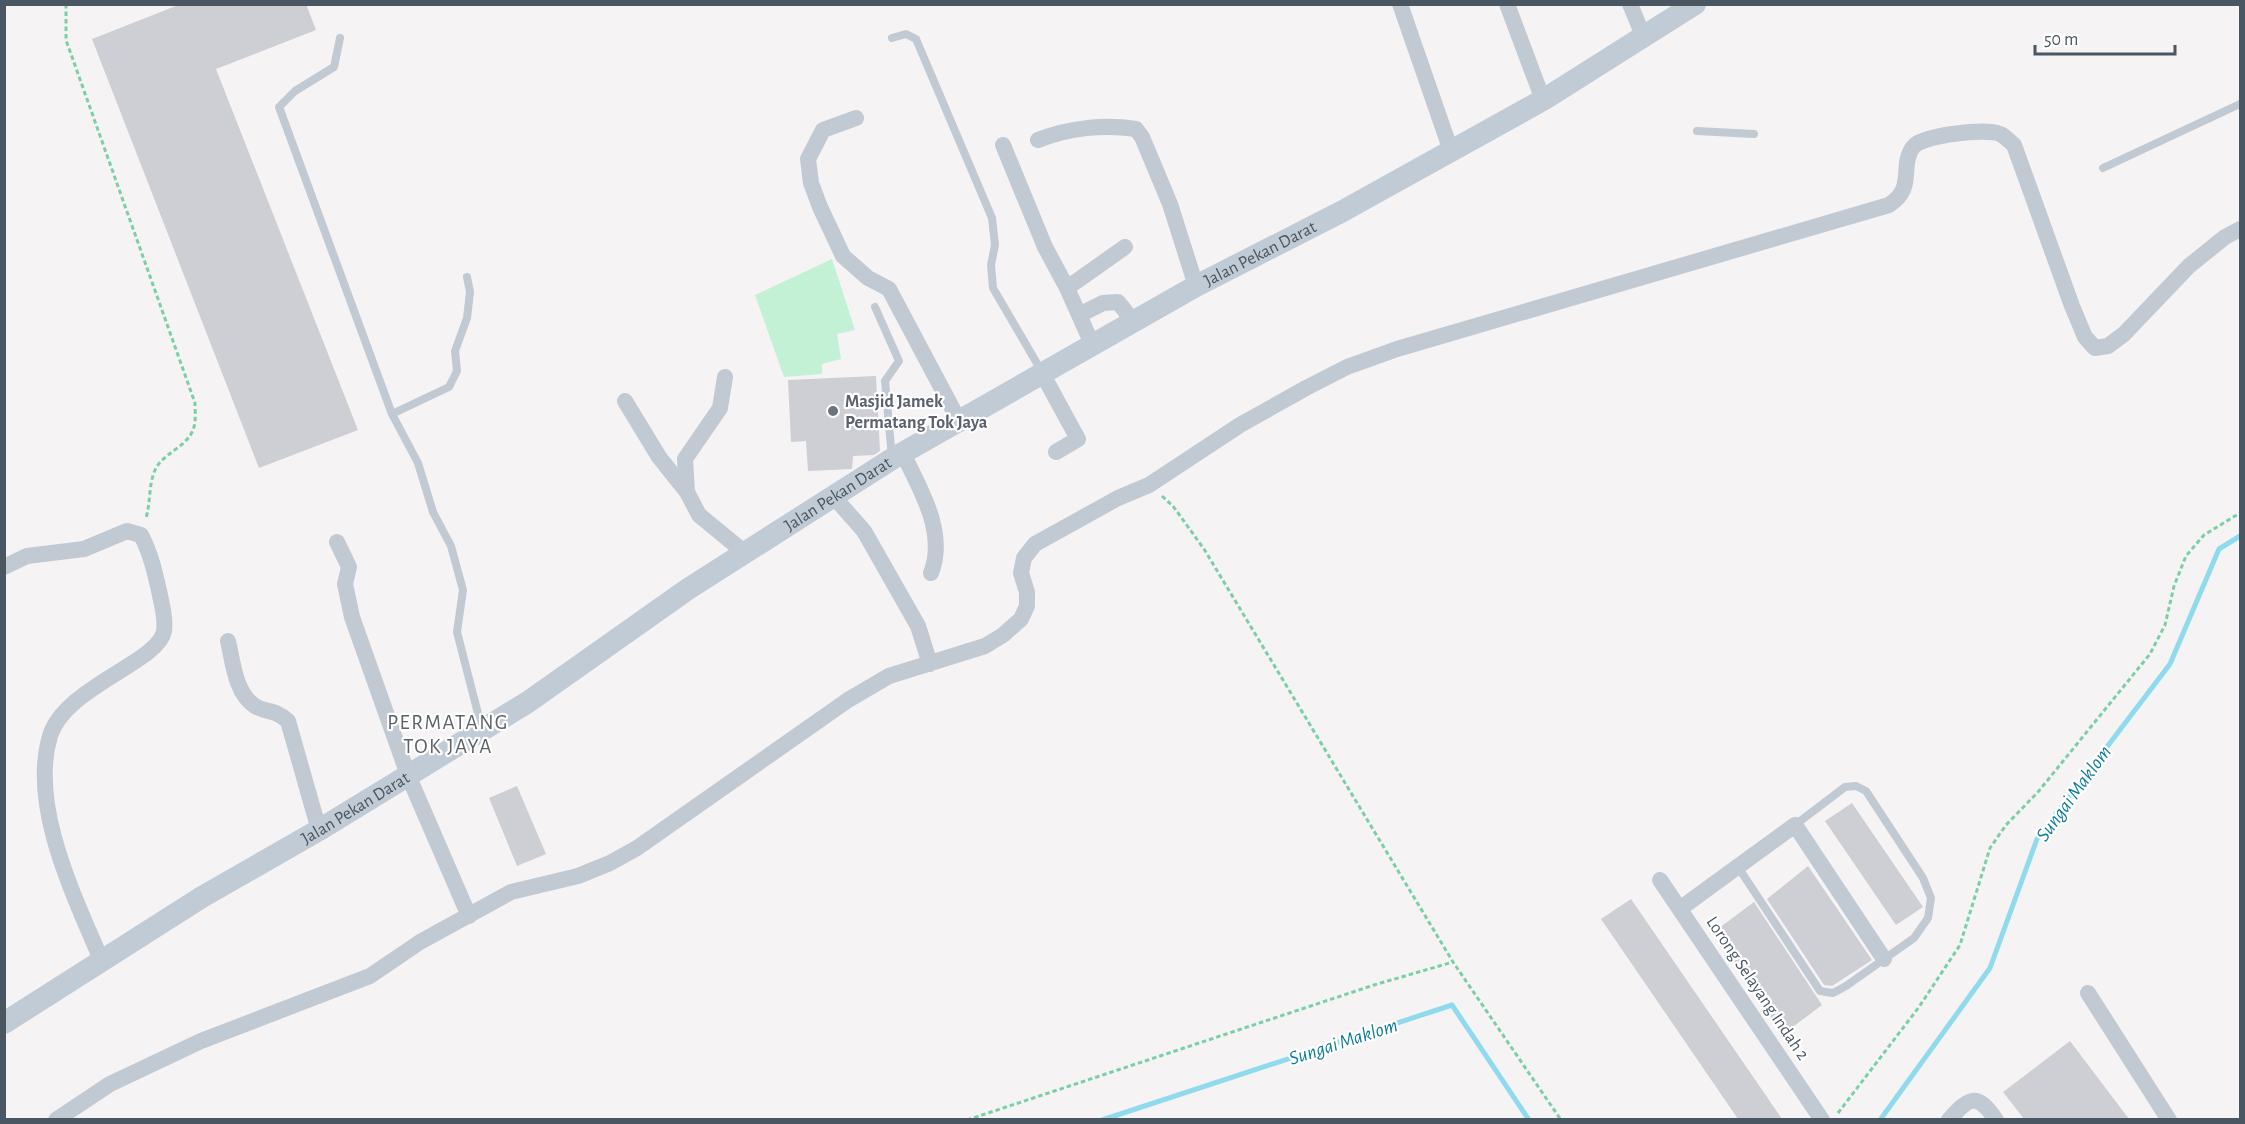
<svg xmlns="http://www.w3.org/2000/svg" width="2245" height="1124" font-family="'Alegreya Sans',sans-serif">
<style>
.green{fill:#c3f1d5}
.lines{fill:none;stroke-linecap:round;stroke-linejoin:round}
.stream{stroke:#90daee;stroke-width:5}
.building{fill:#cdcfd5}
.path{stroke:#7ad0a6;stroke-width:3;stroke-dasharray:4.5 3;stroke-linecap:butt}
.service{stroke:#c1cad2;stroke-width:8}
.minor{stroke:#c1cad2;stroke-width:16}
.secondary{stroke:#c1cbd6;stroke-width:22}
.worship-dot{fill:#6b7280;stroke:#fff;stroke-width:2}
.labels{text-anchor:middle;stroke-width:4.5;stroke-linejoin:round;paint-order:stroke}
.street-label{font-size:18px;fill:#4a5661;stroke:#fff}
.worship-label{font-size:18px;font-weight:bold;fill:#5b616d;stroke:#fff;text-anchor:start}
.water-label{font-size:20px;font-style:italic;fill:#0c7c9b;stroke:#fff}
.quarter-label{font-size:21px;letter-spacing:1.5px;fill:#5f6368;stroke:#fff}
</style>
<rect width="100%" height="100%" fill="#f5f3f3"/>
<path class="green" d="M 832,259 L 855,330 L 837,334 L 841,359 L 822,364 L 822,374 L 784,377 L 755,295 Z"/>
<g class="lines">
<path class="stream" d="M 1102,1120 L 1452,1005 L 1529,1120
M 1880,1120 L 1990,968 L 2037,839 L 2170,664 L 2219,549 L 2240,536"/>
</g>
<path class="building" d="M 181,4 L 306,4 L 316,30 L 216,69 L 358,430 L 259,468 L 92,39 Z
M 876,376 L 880,451 L 874,455 L 853,456 L 852,469 L 808,471 L 806,441 L 791,442 L 788,380 Z
M 517,786 L 546,854 L 517,866 L 489,798 Z
M 1852,803 L 1923,907 L 1896,925 L 1825,821 Z
M 1808,866 L 1872,960 L 1832,986 L 1824,985 L 1767,899 Z
M 1631,899 L 1782,1119 L 1738,1119 L 1601,919 Z
M 1754,902 L 1822,1005 L 1782,1035 L 1715,931 Z
M 2070,1041 L 2129,1119 L 2024,1119 L 2003,1092 Z"/>
<g class="lines">
<path class="path" d="M 66,4 L 66,40 L 195,403 C 195,410 196,420 194,427 C 189,446 165,452 156,468 C 148,484 151,502 146,518
M 1162,496 L 1173,506 L 1204,549 L 1453,962 L 1561,1120
M 1838,1113 L 1919,1007 L 1960,945 L 1990,848 L 2006,825 L 2038,792 L 2150,654 L 2165,625 L 2174,586 L 2186,556 L 2204,535 L 2240,513
M 967,1120 L 1374,985 L 1453,962"/>
<path class="service" d="M 340,38 L 334,67 L 295,91 L 279,107 L 392,414 L 418,463 L 433,512 L 451,546 L 463,590 L 457,632 L 482,729
M 892,38 L 906,34 L 916,39 L 992,218 L 995,245 L 991,265 L 993,288 L 1042,372
M 1697,131 L 1754,134
M 2103,168 L 2240,104
M 875,307 L 899,361 L 885,381 L 892,458
M 392,414 L 449,387 L 457,371 L 455,351 L 467,318 L 470,292 L 467,277
M 1738,867 L 1820,991 L 1833,993 L 1846,986 L 1914,938 L 1928,918 L 1931,898 L 1923,878 L 1866,791 L 1856,786 L 1845,787 L 1795,825"/>
<path class="minor" d="M 1400,4 L 1451,151
M 1507,4 L 1543,100
M 1630,4 L 1644,38
M 856,118 L 823,130 L 808,159 L 811,183 L 820,207 L 843,256 L 868,278 L 889,289 L 958,419
M 1038,140 C 1068,128 1104,124 1136,129 L 1142,137 L 1170,204 L 1196,286
M 1003,145 L 1045,247 L 1067,288 L 1092,344
M 1067,288 L 1125,247
M 1079,315 L 1103,303 L 1118,302 L 1134,322
M 1042,373 L 1078,439 L 1056,452
M 725,377 L 720,408 L 685,459 L 687,492 L 699,515 L 744,552
M 625,401 L 659,457 L 687,492
M 902,452 C 920,488 947,533 931,573
M 833,496 L 864,531 L 918,626 L 930,664
M 337,542 L 349,567 L 345,584 L 352,617 L 408,775 L 469,916
M 4,567 L 27,556 L 84,549 L 127,531 L 141,535 C 151,554 155,573 160,595 C 162,606 166,619 164,631 C 159,662 65,687 50,736 C 29,807 75,897 102,962
M 228,641 C 233,662 235,693 255,706 C 266,713 273,708 288,721 L 319,830
M 1660,880 L 1822,1120
M 1681,908 L 1795,825 L 1884,959
M 2088,993 L 2169,1120
M 56,1120 L 110,1084 L 201,1041 L 370,976 L 420,942 L 511,892 L 578,876 L 610,863 L 637,848 L 848,700 L 889,676 L 985,646 L 1003,635 L 1021,619 L 1027,606 L 1027,592 L 1021,573 L 1024,558 L 1035,544 L 1118,498 L 1149,485 L 1240,425 L 1306,388 L 1347,367 L 1397,349 L 1889,205 C 1916,188 1899,167 1913,147 C 1922,135 1986,128 2000,134 C 2005,136 2010,142 2014,145 L 2072,306 L 2085,337 L 2095,348 L 2108,346 L 2124,334 L 2189,266 L 2225,237 L 2240,229
M 1949,1120 C 1969,1097 1977,1092 1996,1120"/>
<path class="secondary" id="s1" d="M 4,1023 L 202,897 L 319,830 L 528,702 L 688,589 L 892,459 L 1196,286 L 1341,212 L 1543,100 L 1695,4"/>
</g>
<circle class="worship-dot" cx="833" cy="411" r="6"/>
<g class="labels">
<g class="street-label">
<text dy="6" stroke="none"><textPath href="#s1" startOffset="1474">Jalan Pekan Darat</textPath></text>
<text dy="6" stroke="none"><textPath href="#s1" startOffset="988">Jalan Pekan Darat</textPath></text>
<text dy="6" stroke="none"><textPath href="#s1" startOffset="412">Jalan Pekan Darat</textPath></text>
<text transform="translate(1758 988) rotate(56)" y="6">Lorong Selayang Indah 2</text>
</g>
<g class="worship-label">
<text x="845" y="407">Masjid Jamek<tspan x="845" dy="21">Permatang Tok Jaya</tspan></text>
</g>
<g class="water-label">
<text transform="translate(2073 793) rotate(-54)" y="7">Sungai Maklom</text>
<text transform="translate(1343 1041) rotate(-18)" y="7">Sungai Maklom</text>
</g>
<g class="quarter-label">
<text x="448" y="729">PERMATANG<tspan x="448" dy="24">TOK JAYA</tspan></text>
</g>
</g>
<rect width="2245" height="1124" fill="none" stroke="#4a5661" stroke-width="12"/>
<path d="M2035 45v9h140v-9" fill="none" stroke="#4a5661" stroke-width="3"/>
<text x="2044" y="45" font-size="18" fill="#4a5661" stroke="#ffffff" stroke-width="4.5" paint-order="stroke">50 m</text>
</svg>
